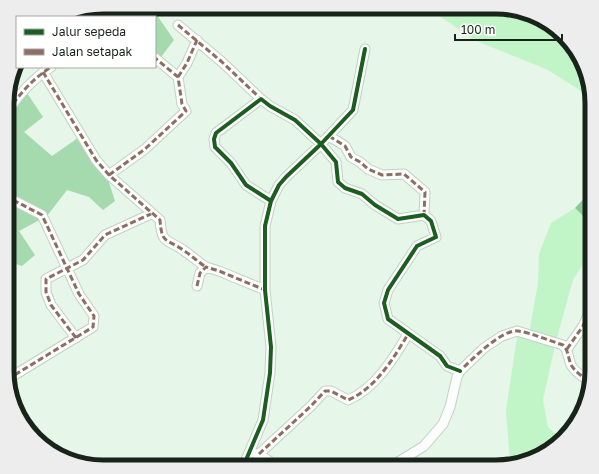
<svg xmlns="http://www.w3.org/2000/svg" width="599" height="474" font-family="'Golos Text',sans-serif">
<style>
.green{fill:#c1f5c8}
.forest{fill:#a5daae}
.water{fill:#8aca95}
.lines{fill:none;stroke-linecap:round;stroke-linejoin:round}
.minor-casing{stroke:#c3d1c5;stroke-width:11}
.minor{stroke:#fbfefc;stroke-width:9}
.quiet{stroke:#8d6e63;stroke-width:3;stroke-dasharray:6 3;stroke-linecap:butt}
.cycleway-casing{stroke:#fff;stroke-width:6}
.cycleway{stroke:#1b5e20;stroke-width:4}
.rim{fill:none;stroke:#18241a;stroke-width:5}
</style>
<rect width="100%" height="100%" fill="#e6f6e8"/>
<path class="green" d="M 502,7 L 532,14 L 559,31 L 582,61 L 591,97 L 546,69 L 474,40 L 428,8 Z
M 575,208 L 592,225 L 592,249 L 573,280 L 556,341 L 543,400 L 548,427 L 560,438 L 560,440 L 533,460 L 510,464 L 506,410 L 518,331 L 529,334 L 538,283 L 539,254 L 551,223 Z"/>
<path class="forest" d="M 154,11 L 174,40 L 155,65 L 155,17 L 64,17 L 72,12 Z
M 23,87 L 43,117 L 24,132 L 52,156 L 82,135 L 103,164 L 115,201 L 103,210 L 89,197 L 67,190 L 47,216 L 19,231 L 35,255 L 22,266 L 7,261 L 8,95 Z"/>
<path class="water" d="M 592,190 L 592,225 L 575,208 Z"/>
<g class="lines">
<defs>
<path id="minor" d="M 178,25 L 222,62 L 261,99
M 43,72 L 96,160 L 109,175 L 160,220 C 162,245 166,238 183,250 C 191,255 198,262 206,267
M 178,77 L 187,63 L 197,40
M 8,111 C 19,94 34,78 51,67
M 329,136 L 345,146 L 351,157 L 360,162 L 368,169 L 382,175 L 404,174 L 425,192 L 424,215
M 109,175 L 145,149 L 186,111 L 182,104 L 178,77 L 155,58
M 8,193 L 11,199 L 42,215 L 79,294 L 94,316 L 93,327 L 8,379
M 271,201 L 246,185 L 231,163 L 215,147 L 214,139 L 216,133 L 261,99 L 270,106 L 295,120 L 321,144 L 336,162 L 338,182 L 345,188 L 362,194 L 375,205 L 398,219 L 424,215 L 431,221 L 436,237 L 417,246 L 388,290 L 384,303 L 388,319 L 440,356 L 447,366 L 460,371
M 197,286 L 200,273 L 206,267 L 219,271 L 265,290
M 76,338 L 51,305 L 46,292 L 46,279 L 83,260 L 105,235 L 151,214
M 567,349 L 583,326 L 592,307
M 253,453 C 261,455 270,460 274,467
M 259,454 L 311,406 L 325,391 L 331,391 L 348,400 C 375,389 394,358 408,334
M 243,467 L 263,420 L 270,373 L 271,347 L 265,290 L 265,226 L 271,201 L 279,185 L 286,177 L 321,144 L 353,110 L 365,49
M 390,467 L 424,446 L 443,424 L 450,407 L 457,377 L 460,371 L 484,348 L 502,336 L 517,331 L 563,345 C 568,350 568,356 570,362 C 572,370 584,378 591,382"/>
</defs>
<use href="#minor" class="minor-casing"/>
<use href="#minor" class="minor"/>
<path class="quiet" d="M 178,25 L 222,62 L 261,99
M 43,72 L 96,160 L 109,175 L 160,220 C 162,245 166,238 183,250 C 191,255 198,262 206,267
M 178,77 L 187,63 L 197,40
M 8,111 C 19,94 34,78 51,67
M 329,136 L 345,146 L 351,157 L 360,162 L 368,169 L 382,175 L 404,174 L 425,192 L 424,215
M 109,175 L 145,149 L 186,111 L 182,104 L 178,77 L 155,58
M 8,193 L 11,199 L 42,215 L 79,294 L 94,316 L 93,327 L 8,379
M 197,286 L 200,273 L 206,267 L 219,271 L 265,290
M 76,338 L 51,305 L 46,292 L 46,279 L 83,260 L 105,235 L 151,214
M 567,349 L 583,326 L 592,307
M 457,370 L 460,371 C 471,360 502,329 518,331 C 532,333 550,341 563,345 C 568,350 568,356 570,362 C 572,370 584,378 591,382
M 259,454 L 311,406 L 325,391 L 331,391 L 348,400 C 375,389 394,358 408,334"/>
<defs>
<path id="cycleway" d="M 271,201 L 246,185 L 231,163 L 215,147 L 214,139 L 216,133 L 261,99 L 270,106 L 295,120 L 321,144 L 336,162 L 338,182 L 345,188 L 362,194 L 375,205 L 398,219 L 424,215 L 431,221 L 436,237 L 417,246 L 388,290 L 384,303 L 388,319 L 440,356 L 447,366 L 460,371
M 243,467 L 263,420 L 270,373 L 271,347 L 265,290 L 265,226 L 271,201 L 279,185 L 286,177 L 321,144 L 353,110 L 365,49"/>
</defs>
<use href="#cycleway" class="cycleway-casing"/>
<use href="#cycleway" class="cycleway"/>
</g>
<path d="M0 0H599V474H0ZM103 14H496A89 89 0 0 1 585 103V371A89 89 0 0 1 496 460H103A89 89 0 0 1 14 371V103A89 89 0 0 1 103 14Z" fill="#ededed" fill-rule="evenodd"/>
<path class="rim" d="M103 14H496A89 89 0 0 1 585 103V371A89 89 0 0 1 496 460H103A89 89 0 0 1 14 371V103A89 89 0 0 1 103 14Z"/>
<rect x="16" y="16" width="140" height="52" fill="#ffffff" stroke="#a3a7a3"/>
<rect x="24" y="29" width="20" height="6" fill="#1b5e20" stroke="#a3a7a3"/>
<text x="52" y="36" font-size="12" fill="#18241a">Jalur sepeda</text>
<rect x="24" y="49" width="20" height="6" fill="#8d6e63" stroke="#a3a7a3"/>
<text x="52" y="56" font-size="12" fill="#18241a">Jalan setapak</text>
<path d="M455 34v6h107v-6" fill="none" stroke="#18241a" stroke-width="2"/>
<text x="461" y="34" font-size="12" fill="#18241a" stroke="#ffffff" stroke-width="3" paint-order="stroke">100 m</text>
</svg>
